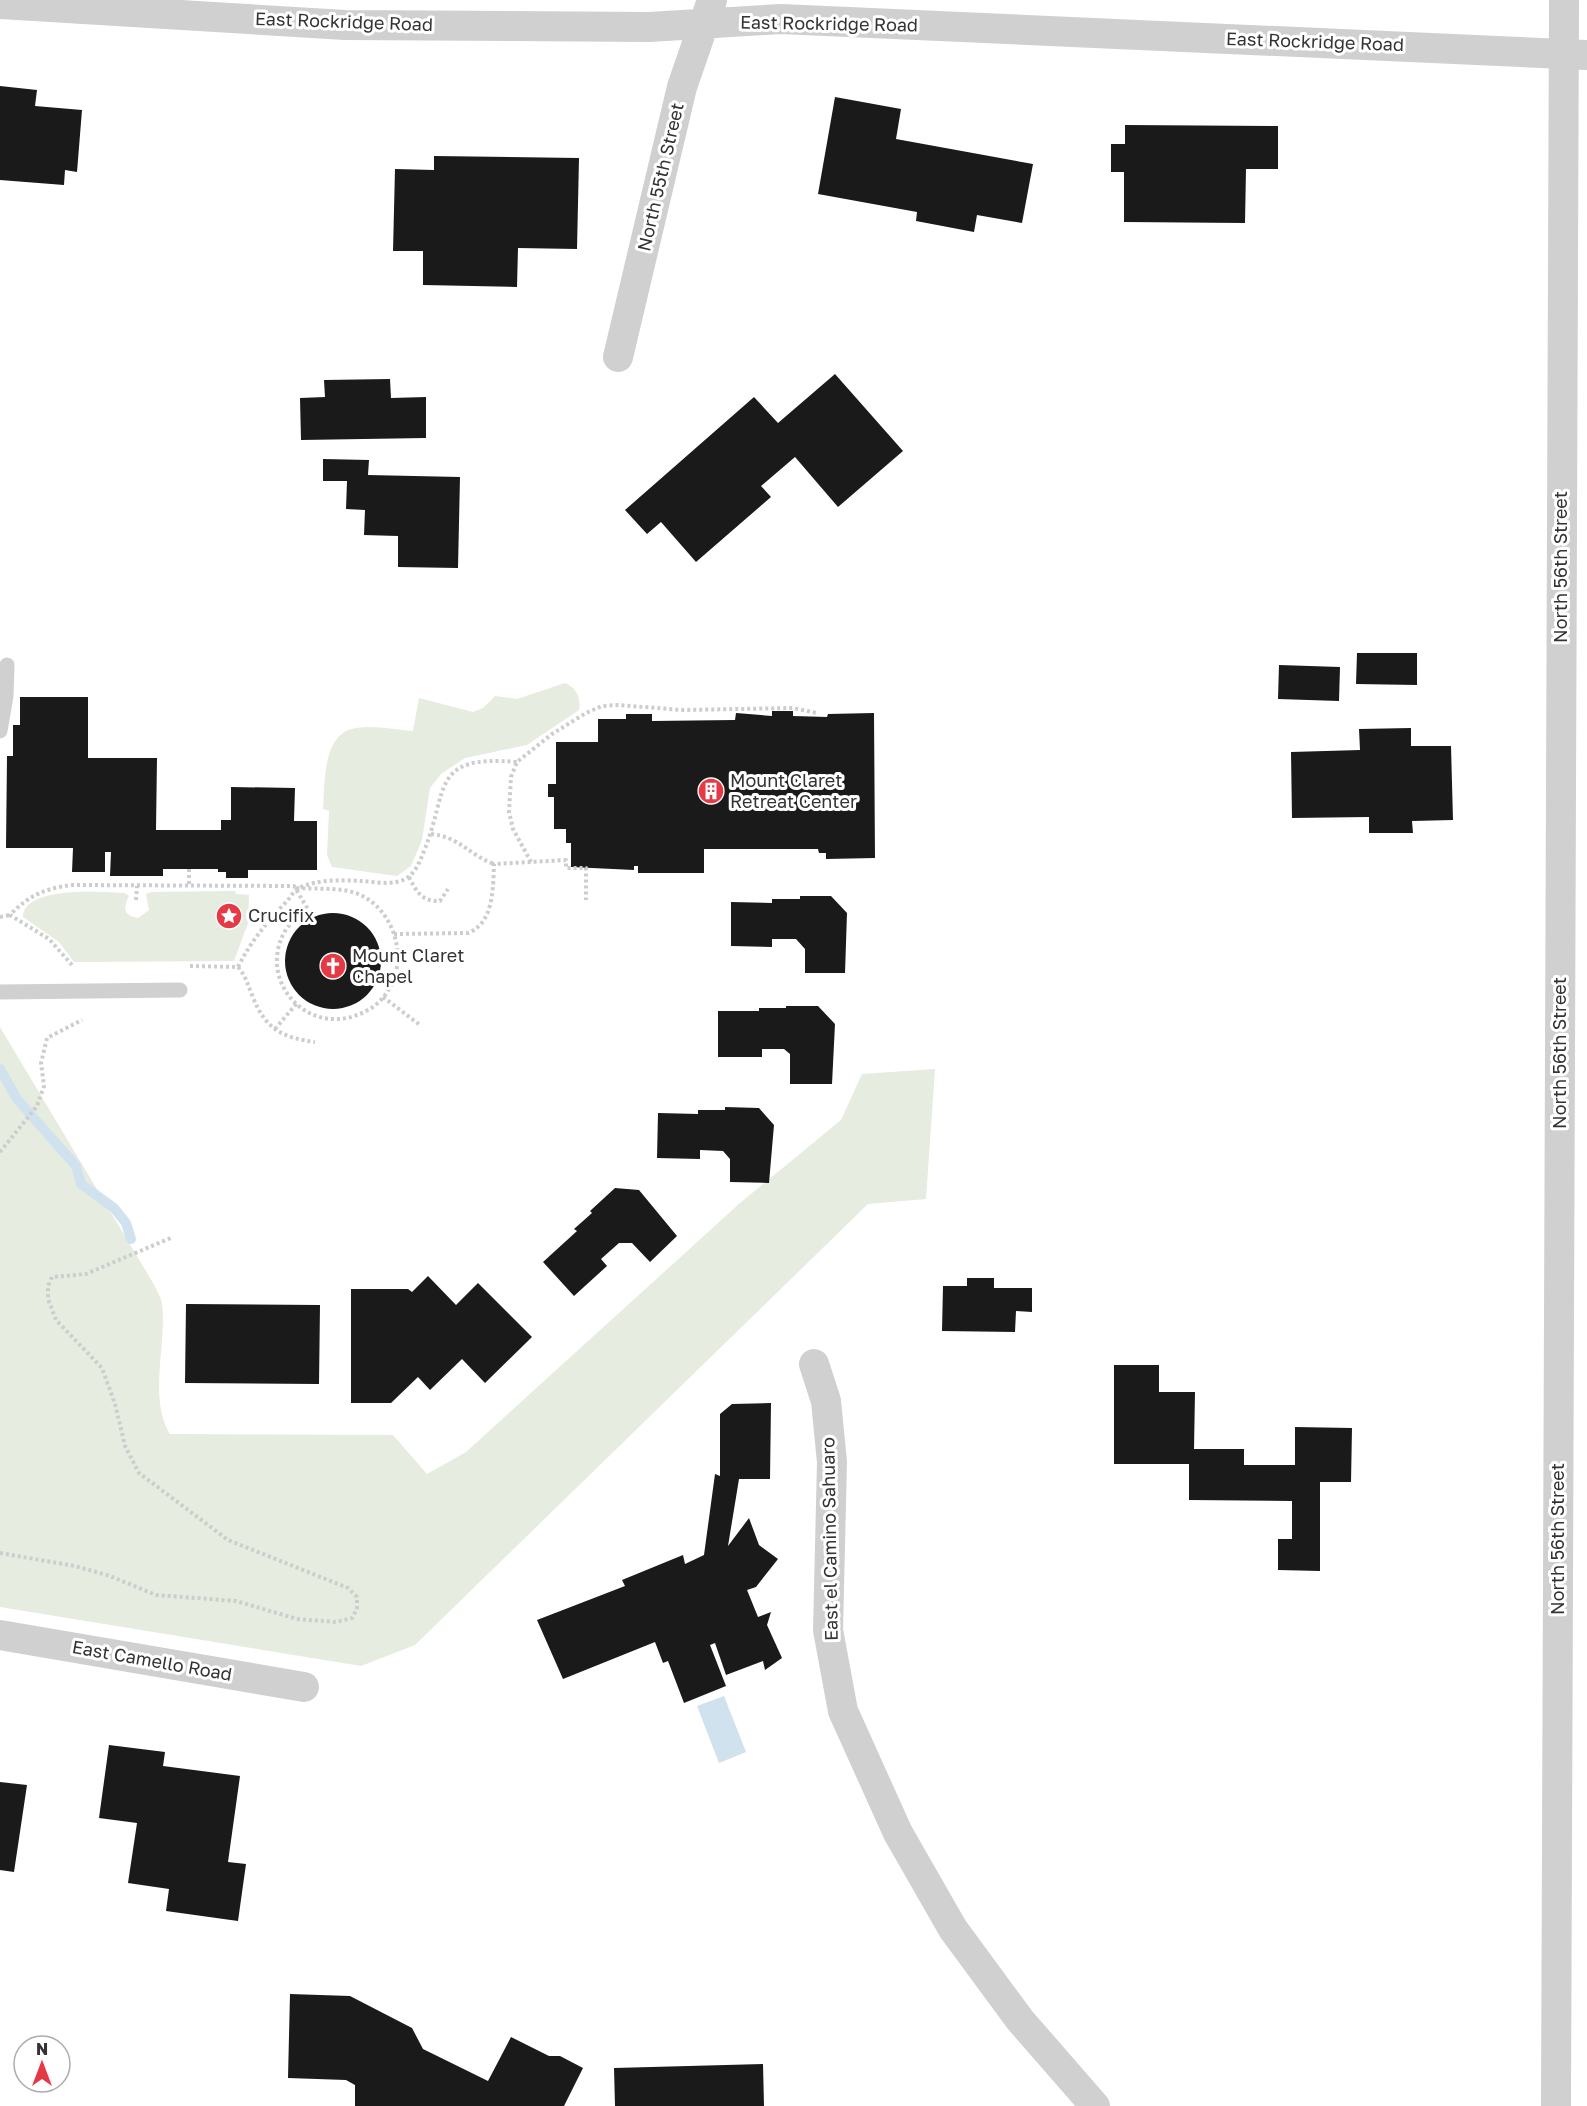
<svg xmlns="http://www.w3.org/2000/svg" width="1587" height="2106" font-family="'Golos Text',sans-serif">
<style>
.green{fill:#e6ecdf}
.water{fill:#cfe2ee}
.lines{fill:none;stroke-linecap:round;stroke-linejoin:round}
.stream{stroke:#cfe2ee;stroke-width:10}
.building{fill:#1a1a1a}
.path{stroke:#cdcdcd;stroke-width:4;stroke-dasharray:3 3;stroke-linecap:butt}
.lane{stroke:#d0d0d0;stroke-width:15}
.street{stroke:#d0d0d0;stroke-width:30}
.labels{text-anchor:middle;stroke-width:6;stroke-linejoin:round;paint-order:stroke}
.street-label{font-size:18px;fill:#333;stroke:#fff}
.poi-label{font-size:18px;fill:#333;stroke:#fff;text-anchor:start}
</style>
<rect width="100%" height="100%" fill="#fff"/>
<path class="green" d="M 565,683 C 577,688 581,698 579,710 L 527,745 L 465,758 L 441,774 L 430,788 L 422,840 L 411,866 L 397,876 L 332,867 L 327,855 L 329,811 L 323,809 C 325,783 322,733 356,728 C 374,725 395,730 413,731 L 419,698 L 473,712 L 483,708 L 495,696 L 517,699 Z
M 235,891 L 236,894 L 249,895 L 248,923 L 234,961 L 74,962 L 59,942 L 23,917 C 23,885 104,892 125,893 L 129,896 C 123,907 123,916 138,918 L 149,910 L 146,894 L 152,892 Z
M 0,1027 L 153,1283 C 156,1289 161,1297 162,1304 C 167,1343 148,1400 170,1434 L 393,1435 L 427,1474 L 466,1452 L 740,1203 L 841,1120 L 862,1074 L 935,1069 L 926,1199 L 868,1204 L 415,1645 L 361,1666 L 0,1607 Z"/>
<path class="water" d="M 724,1696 L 746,1752 L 719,1763 L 697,1706 Z"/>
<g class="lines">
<path class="stream" d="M 0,1069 L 17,1099 L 76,1166 L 81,1184 L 114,1208 L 126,1223 L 131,1239"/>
</g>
<path class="building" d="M 0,86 L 37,90 L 35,106 L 82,110 L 77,172 L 65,170 L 64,185 L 0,180 Z
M 835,97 L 901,109 L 896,139 L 1033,164 L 1022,223 L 977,215 L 974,232 L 916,221 L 917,212 L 818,194 Z
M 1125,125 L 1278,126 L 1278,169 L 1246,169 L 1245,223 L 1124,222 L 1124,172 L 1111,172 L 1111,144 L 1125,144 Z
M 434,156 L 579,158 L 577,249 L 518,248 L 517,287 L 423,285 L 423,251 L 393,251 L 395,169 L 434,170 Z
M 835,374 L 903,451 L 838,507 L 795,457 L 761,486 L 771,497 L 696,562 L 661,522 L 647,534 L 625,510 L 754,397 L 778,423 Z
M 390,379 L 391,398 L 426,397 L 426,438 L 301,440 L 300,398 L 325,397 L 324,380 Z
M 323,459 L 369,460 L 368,475 L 460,477 L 458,568 L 398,567 L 398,536 L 364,535 L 365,510 L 346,509 L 347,481 L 323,481 Z
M 1357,653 L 1417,653 L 1417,685 L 1356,684 Z
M 1279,665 L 1340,667 L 1339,701 L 1278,699 Z
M 20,697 L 88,697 L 88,758 L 157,758 L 156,830 L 221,830 L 221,820 L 231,820 L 231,787 L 295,788 L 294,821 L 317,821 L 317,870 L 248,870 L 248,878 L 226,878 L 226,872 L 218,872 L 218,869 L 163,869 L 163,876 L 110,876 L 111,852 L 105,852 L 105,872 L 72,872 L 73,848 L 6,848 L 7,756 L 13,756 L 13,725 L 20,725 Z
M 772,711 L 793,711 L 793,716 L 827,717 L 828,714 L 874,713 L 875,858 L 826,859 L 826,853 L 819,853 L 818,849 L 704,849 L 704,873 L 638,873 L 638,866 L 634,866 L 634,870 L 571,867 L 571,843 L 566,843 L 566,829 L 554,829 L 554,797 L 548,797 L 548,784 L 556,784 L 556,742 L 598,742 L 598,719 L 626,719 L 626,714 L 652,714 L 652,721 L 735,720 L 736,713 L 772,716 Z
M 1411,728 L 1411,746 L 1451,746 L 1453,820 L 1412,821 L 1413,833 L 1369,833 L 1369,817 L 1292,818 L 1291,752 L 1360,750 L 1359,729 Z
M 800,896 L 831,896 L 847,913 L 845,973 L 805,973 L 805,949 L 796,939 L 772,939 L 772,947 L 731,946 L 731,902 L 772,903 L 772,899 L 800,899 Z
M285 961a48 48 0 1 1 96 0a48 48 0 1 1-96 0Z
M 786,1006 L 818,1006 L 835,1024 L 832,1084 L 790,1084 L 790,1054 L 784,1049 L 762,1049 L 762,1057 L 718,1057 L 718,1011 L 759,1011 L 759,1008 L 786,1008 Z
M 725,1107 L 759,1108 L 774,1125 L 769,1183 L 730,1182 L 730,1159 L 723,1151 L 700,1150 L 700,1159 L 657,1158 L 658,1113 L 698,1114 L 698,1110 L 725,1110 Z
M 615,1188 L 639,1190 L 677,1236 L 650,1262 L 632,1243 L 619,1243 L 601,1259 L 607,1266 L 574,1296 L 543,1262 L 577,1231 L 574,1229 L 592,1213 L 590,1211 Z
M 428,1276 L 456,1305 L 478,1283 L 532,1337 L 485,1383 L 462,1359 L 430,1390 L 418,1377 L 391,1403 L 351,1403 L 351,1289 L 408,1289 L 412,1292 Z
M 967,1278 L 994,1278 L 994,1288 L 1032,1288 L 1032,1312 L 1016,1311 L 1015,1332 L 942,1331 L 943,1286 L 967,1286 Z
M 186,1304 L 320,1305 L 319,1384 L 185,1383 Z
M 1114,1365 L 1159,1365 L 1159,1392 L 1195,1392 L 1194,1449 L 1244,1449 L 1244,1465 L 1295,1465 L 1295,1427 L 1352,1428 L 1351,1482 L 1320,1482 L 1320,1571 L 1278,1570 L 1278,1539 L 1292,1539 L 1292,1501 L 1189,1500 L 1189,1464 L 1114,1464 Z
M 771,1403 L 770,1479 L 739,1479 L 728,1546 L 749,1518 L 759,1545 L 778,1559 L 756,1587 L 747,1590 L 758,1617 L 771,1612 L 767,1625 L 782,1658 L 765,1670 L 763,1661 L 726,1675 L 715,1643 L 710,1645 L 726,1686 L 684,1703 L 668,1661 L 663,1663 L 655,1642 L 563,1679 L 537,1620 L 625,1586 L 622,1580 L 683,1555 L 685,1564 L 704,1555 L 715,1474 L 720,1476 L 720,1414 L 732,1404 Z
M 109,1745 L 165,1752 L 163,1766 L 240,1776 L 228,1862 L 246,1864 L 238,1921 L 166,1911 L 169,1889 L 128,1883 L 137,1823 L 99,1818 Z
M 0,1782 L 27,1785 L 14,1872 L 0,1870 Z
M 290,1994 L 350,1996 L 412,2028 L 423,2049 L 488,2081 L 511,2037 L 549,2056 L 560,2056 L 583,2068 L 564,2106 L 355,2106 L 355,2085 L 346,2080 L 288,2078 Z
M 763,2064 L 764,2106 L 615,2106 L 614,2068 Z"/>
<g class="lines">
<path class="path" d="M 431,834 C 460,837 469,855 494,864
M 531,862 L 513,829 L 509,812 L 511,777 L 517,762 L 552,734 L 586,713 L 602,706 L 618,705 L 683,710 L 793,708 L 817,713
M 189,869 L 189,886
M 409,877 C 416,891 422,902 440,901 L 448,889
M 136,900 L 137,886
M 0,917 L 10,915
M 394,934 L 468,933 C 494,923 493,888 494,864 L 566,860 L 566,868 L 586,868 L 586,900
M 72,965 L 49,939 L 10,915 C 29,895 46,888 73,885 L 294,886 L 309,911 C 300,916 291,922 285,931 C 256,982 310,1041 366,1011 C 381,1004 392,988 396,972 C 404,936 382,895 343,890 C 328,888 312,889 297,888
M 190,966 L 238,967 C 246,976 248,986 253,997 C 265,1029 283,1038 315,1042
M 238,967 C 251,941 267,922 287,901 C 291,897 294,890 299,888 C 318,879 342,880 362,881 C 377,882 394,886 407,878 C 416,872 420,861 424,851 C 449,791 429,754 517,762
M 383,997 L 420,1025
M 275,1029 L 297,1003
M 0,1152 L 37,1106 L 44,1086 L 41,1063 L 47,1038 L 82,1020
M 0,1553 L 75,1566 L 110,1576 L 156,1595 L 236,1601 L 297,1619 L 336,1622 L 352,1618 L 357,1609 L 357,1597 L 348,1588 L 228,1540 L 139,1473 L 125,1446 L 115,1404 L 102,1368 L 56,1320 L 48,1299 L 48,1286 L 52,1277 L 86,1274 L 173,1237"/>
<path class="lane" d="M 0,731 L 6,696 L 7,665
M 0,992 L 180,990"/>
<path class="street" d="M 0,4 L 345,25 L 649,27 L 781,19 L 1587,55
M 618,357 L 682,87 L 712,0
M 814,1364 L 826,1401 L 832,1462 L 828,1630 L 843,1711 L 898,1833 L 953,1929 L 1020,2020 L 1095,2106
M 0,1635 L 304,1687
M 1556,2106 L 1564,0"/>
</g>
<defs>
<symbol id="building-disc" viewBox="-11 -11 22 22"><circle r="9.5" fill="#e63946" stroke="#fff"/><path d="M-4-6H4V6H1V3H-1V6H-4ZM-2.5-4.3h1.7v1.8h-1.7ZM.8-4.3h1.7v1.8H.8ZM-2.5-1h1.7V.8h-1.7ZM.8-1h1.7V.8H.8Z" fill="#fff"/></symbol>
<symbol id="sight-disc" viewBox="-11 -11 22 22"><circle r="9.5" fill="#e63946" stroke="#fff"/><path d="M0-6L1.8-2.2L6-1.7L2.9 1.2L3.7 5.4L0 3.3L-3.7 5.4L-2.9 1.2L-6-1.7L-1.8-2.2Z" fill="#fff"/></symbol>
<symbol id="church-disc" viewBox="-11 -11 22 22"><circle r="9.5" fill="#e63946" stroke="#fff"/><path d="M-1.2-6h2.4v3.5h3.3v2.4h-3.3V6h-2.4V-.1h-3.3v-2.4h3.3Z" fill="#fff"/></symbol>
</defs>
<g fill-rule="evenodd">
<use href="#building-disc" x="696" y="776" width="30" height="30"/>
<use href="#sight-disc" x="214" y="901" width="30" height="30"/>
<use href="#church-disc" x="318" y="951" width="30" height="30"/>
</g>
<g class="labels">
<g class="street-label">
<text transform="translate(344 22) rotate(2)" y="6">East Rockridge Road</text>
<text transform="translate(829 24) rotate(1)" y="6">East Rockridge Road</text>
<text transform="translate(1315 42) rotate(2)" y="6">East Rockridge Road</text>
<text transform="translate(661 177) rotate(-77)" y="6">North 55th Street</text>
<text transform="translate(1561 567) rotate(-90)" y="6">North 56th Street</text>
<text transform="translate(1560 1053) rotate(-90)" y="6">North 56th Street</text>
<text transform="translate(830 1539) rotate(-91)" y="6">East el Camino Sahuaro</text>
<text transform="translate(1558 1539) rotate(-90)" y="6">North 56th Street</text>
<text transform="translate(152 1661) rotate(10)" y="6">East Camello Road</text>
</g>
<g class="poi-label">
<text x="730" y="787">Mount Claret<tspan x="730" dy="21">Retreat Center</tspan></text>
<text x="248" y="922">Crucifix</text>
<text x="352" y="962">Mount Claret<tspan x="352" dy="21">Chapel</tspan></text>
</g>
</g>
<g transform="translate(42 2064)"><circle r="28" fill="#ffffff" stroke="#adadad" stroke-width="1.5"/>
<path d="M0-4.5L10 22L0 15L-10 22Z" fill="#e63946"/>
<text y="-9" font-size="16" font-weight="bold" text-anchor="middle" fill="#333333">N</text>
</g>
</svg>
